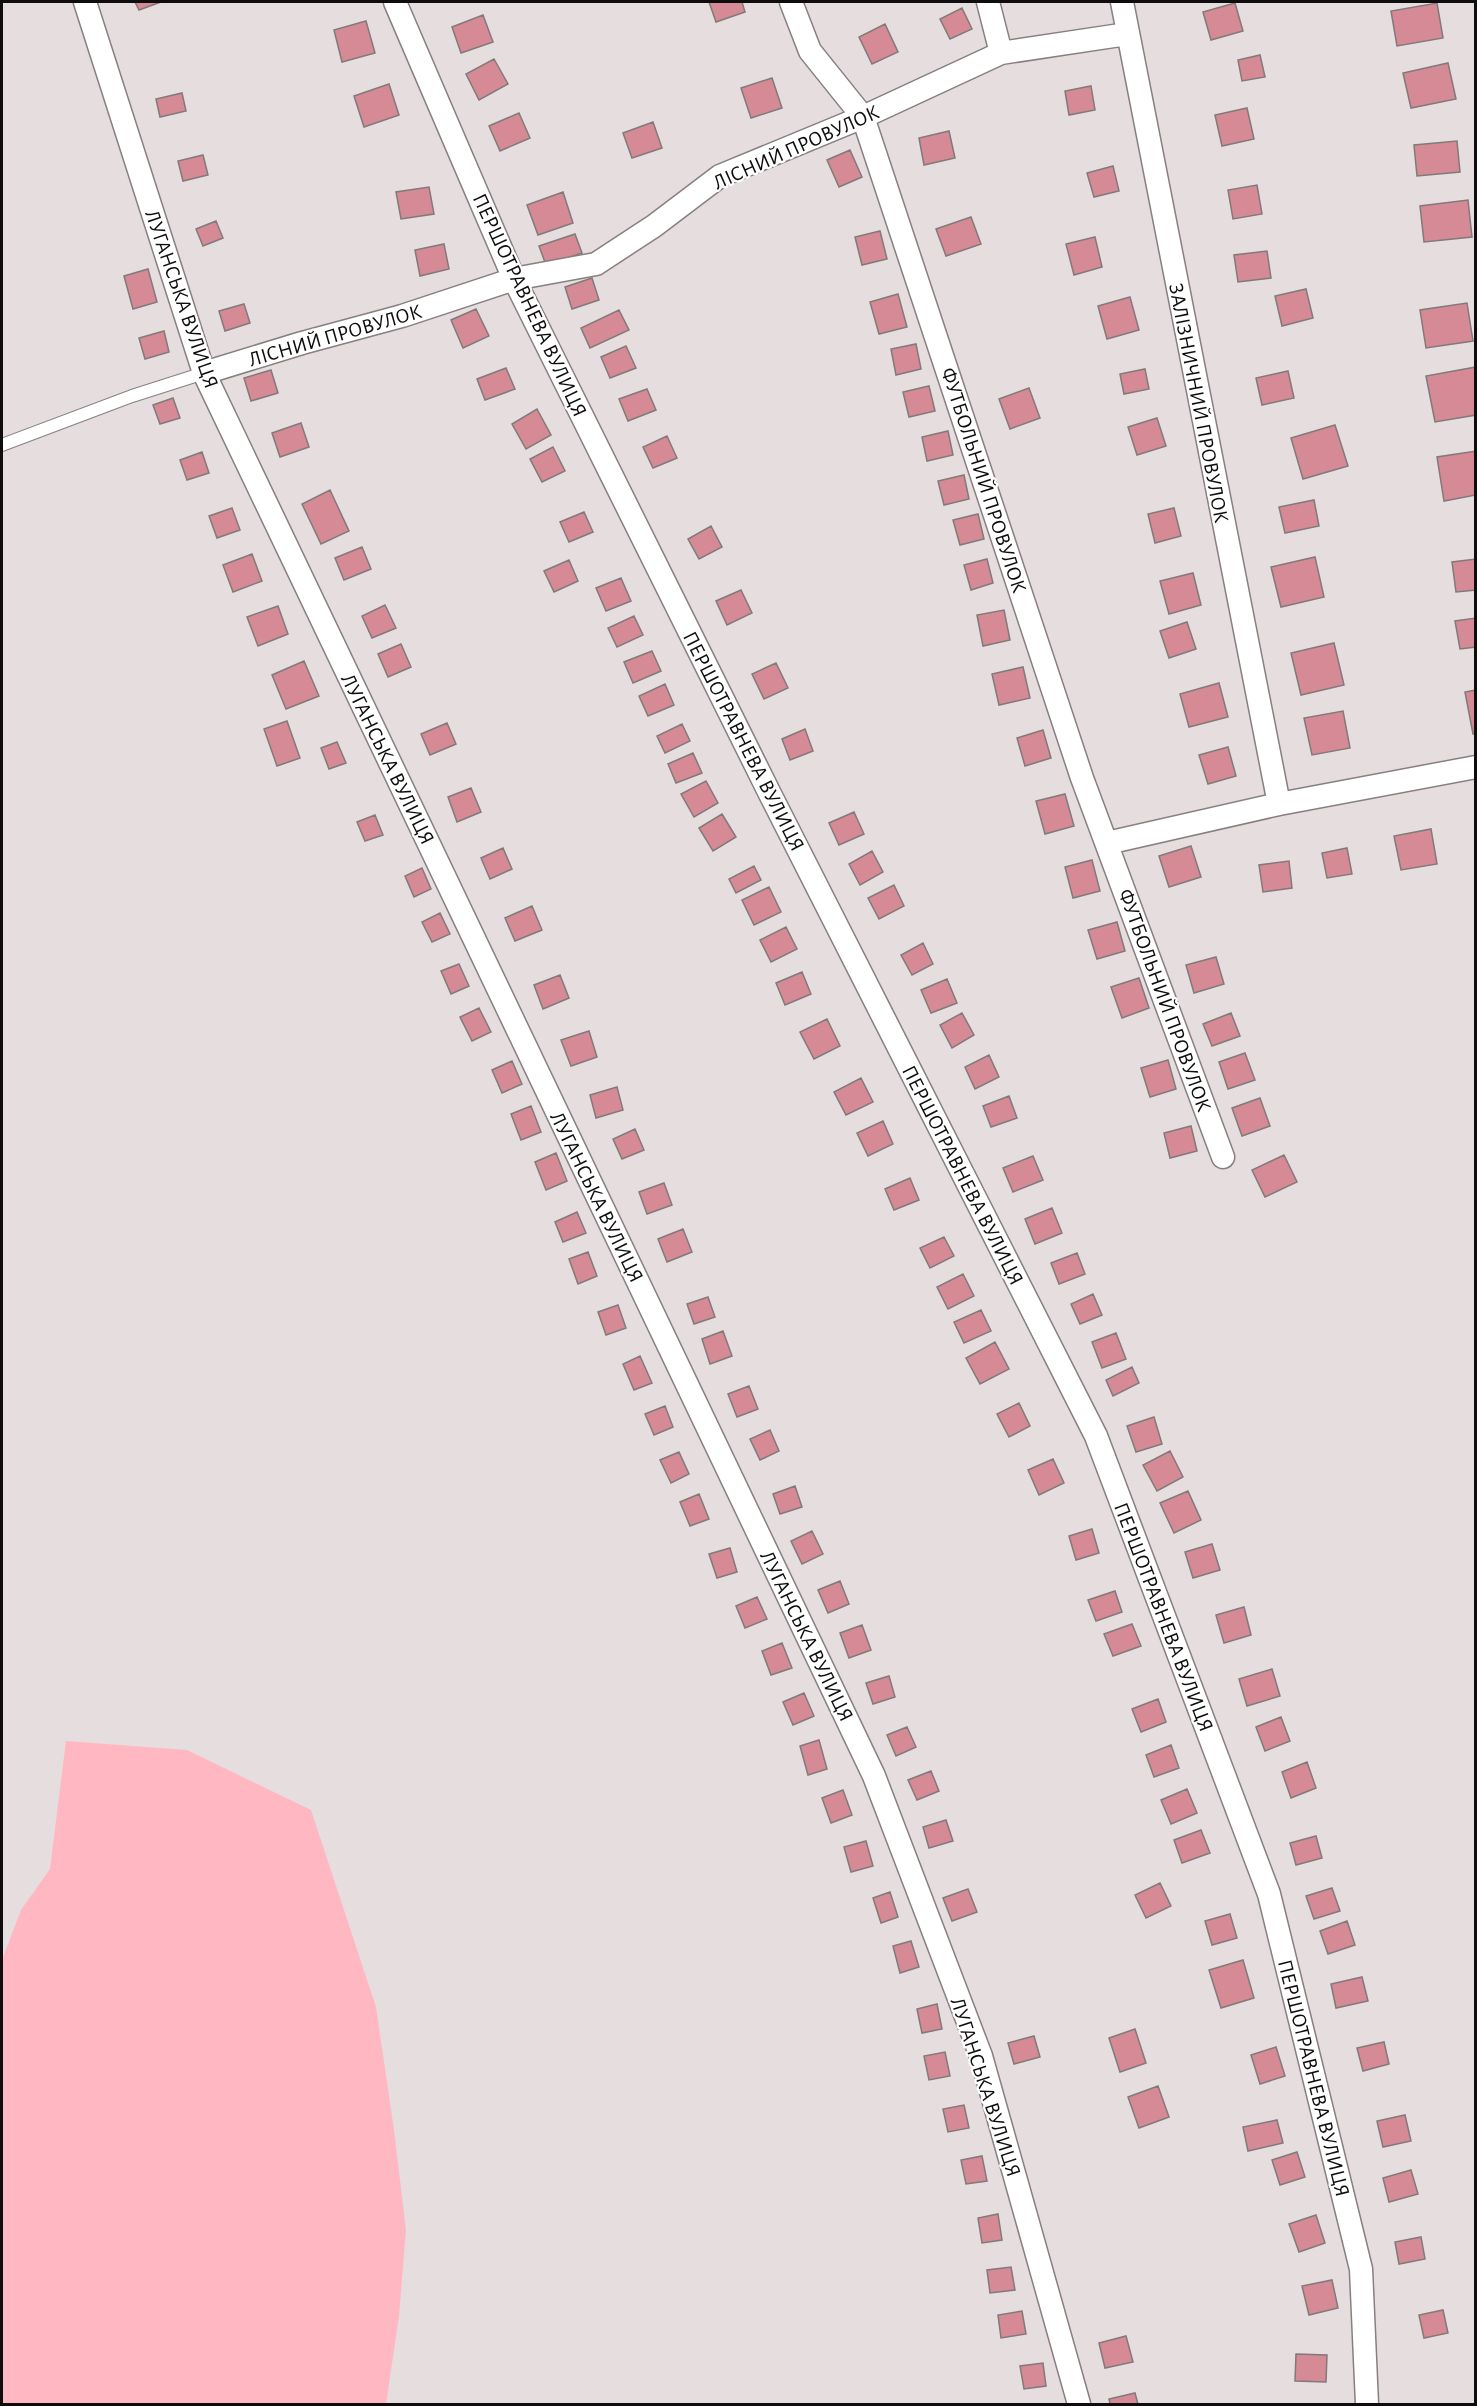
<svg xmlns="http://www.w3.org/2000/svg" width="1477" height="2406" font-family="'Alegreya Sans',sans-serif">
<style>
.green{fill:#ffb8c1}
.building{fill:#d68a95;stroke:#81797a;stroke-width:1.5}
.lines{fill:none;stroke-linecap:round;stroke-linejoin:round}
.lane-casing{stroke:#877f80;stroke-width:14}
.street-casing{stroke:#877f80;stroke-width:25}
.lane{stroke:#fff;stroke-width:12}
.street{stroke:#fff;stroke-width:22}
.labels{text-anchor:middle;stroke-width:4.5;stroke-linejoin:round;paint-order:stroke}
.street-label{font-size:21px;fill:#0e0c0c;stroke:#fff}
</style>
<rect width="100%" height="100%" fill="#e5ddde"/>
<path class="green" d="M 66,1741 L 187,1750 L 311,1810 L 376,2007 L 394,2130 L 406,2230 L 399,2316 L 386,2404 L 2,2404 L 2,1960 L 21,1910 L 50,1869 Z"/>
<path class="building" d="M 135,2 L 161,2 L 139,10 Z
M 709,2 L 742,2 L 745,12 L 716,22 Z
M 1235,3 L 1243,31 L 1211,40 L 1203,12 Z
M 1437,3 L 1443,38 L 1397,46 L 1391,11 Z
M 962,8 L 972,29 L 950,39 L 940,19 Z
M 483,15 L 493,42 L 461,53 L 452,27 Z
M 366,21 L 375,53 L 342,62 L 334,30 Z
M 885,24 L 898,52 L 872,64 L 859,37 Z
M 1260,55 L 1265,77 L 1242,81 L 1238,60 Z
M 494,59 L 508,84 L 479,100 L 466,74 Z
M 1448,63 L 1456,99 L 1411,108 L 1403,73 Z
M 772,78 L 782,108 L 751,118 L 741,88 Z
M 389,84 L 399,115 L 364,127 L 354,96 Z
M 1091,86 L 1095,110 L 1069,115 L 1065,91 Z
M 182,93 L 186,111 L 160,117 L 156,99 Z
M 1247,108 L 1254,139 L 1222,146 L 1215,115 Z
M 519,113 L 530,138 L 500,151 L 489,126 Z
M 653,122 L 662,148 L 632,158 L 623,133 Z
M 949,131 L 955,158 L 924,165 L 919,138 Z
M 1457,141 L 1460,172 L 1417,176 L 1414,145 Z
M 850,150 L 862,177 L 839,187 L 827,160 Z
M 203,155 L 208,175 L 183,181 L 178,161 Z
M 1113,166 L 1119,191 L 1094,197 L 1087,173 Z
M 1257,185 L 1262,214 L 1233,219 L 1228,190 Z
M 429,187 L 434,214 L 401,219 L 396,192 Z
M 563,192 L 573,223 L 538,235 L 527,205 Z
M 1468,200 L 1472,237 L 1424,242 L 1420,206 Z
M 971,217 L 981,244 L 946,256 L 936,229 Z
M 216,221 L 223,238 L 203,246 L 196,229 Z
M 880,231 L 887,259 L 862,265 L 855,237 Z
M 575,234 L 582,253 L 546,265 L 539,246 Z
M 1095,237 L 1102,267 L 1074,275 L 1066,244 Z
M 444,244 L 449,269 L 420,276 L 415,250 Z
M 1267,251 L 1271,278 L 1238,282 L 1234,255 Z
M 148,269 L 157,302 L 133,309 L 124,276 Z
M 592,278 L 599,300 L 572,309 L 565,287 Z
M 1306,289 L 1313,318 L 1282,326 L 1275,296 Z
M 898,294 L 907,327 L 879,334 L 870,302 Z
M 1130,297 L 1139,330 L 1107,339 L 1098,306 Z
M 1467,303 L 1473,341 L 1426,348 L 1420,310 Z
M 244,304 L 250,323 L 225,331 L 219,311 Z
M 476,309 L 489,336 L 463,348 L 451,320 Z
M 619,310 L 629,330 L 590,348 L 581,328 Z
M 164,331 L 169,352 L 145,359 L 139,338 Z
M 916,344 L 921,369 L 896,375 L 891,349 Z
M 626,346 L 636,368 L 610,378 L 601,357 Z
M 1476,367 L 1476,415 L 1435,422 L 1426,376 Z
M 506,368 L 515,389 L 485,400 L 477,379 Z
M 1145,369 L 1149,389 L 1124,394 L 1120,374 Z
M 271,370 L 278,393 L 251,401 L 244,378 Z
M 1288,371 L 1294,398 L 1262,405 L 1256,378 Z
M 929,386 L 935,411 L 909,417 L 903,392 Z
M 1029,388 L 1040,418 L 1010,429 L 999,399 Z
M 647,389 L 656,410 L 628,421 L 619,399 Z
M 173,398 L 180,418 L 160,424 L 153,405 Z
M 537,409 L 551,435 L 526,449 L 512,424 Z
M 1157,418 L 1166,446 L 1137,455 L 1128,427 Z
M 301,423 L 309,447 L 280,457 L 272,433 Z
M 1335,425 L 1348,466 L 1303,479 L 1291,438 Z
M 948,431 L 953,455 L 927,461 L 922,437 Z
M 667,436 L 677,458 L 653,468 L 643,447 Z
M 553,447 L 565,471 L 542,482 L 530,459 Z
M 1476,451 L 1476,495 L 1444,501 L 1437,457 Z
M 202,452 L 209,473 L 187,480 L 180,460 Z
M 964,475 L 969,499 L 944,505 L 938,481 Z
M 330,490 L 349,531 L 321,544 L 302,504 Z
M 1314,500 L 1319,526 L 1285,533 L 1279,507 Z
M 232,508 L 240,530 L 217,538 L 209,516 Z
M 1174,508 L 1181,536 L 1155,543 L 1148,514 Z
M 584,512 L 593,532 L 569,542 L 560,522 Z
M 978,514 L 984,539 L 960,545 L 953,520 Z
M 711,526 L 722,547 L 699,559 L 688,539 Z
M 362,547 L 371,569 L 344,580 L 335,558 Z
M 252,554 L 262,581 L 233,592 L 223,565 Z
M 1315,557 L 1324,597 L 1281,607 L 1271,567 Z
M 987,559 L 993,583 L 971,590 L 964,565 Z
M 1476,559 L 1476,590 L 1456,592 L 1452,562 Z
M 569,560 L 578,581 L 554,592 L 544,571 Z
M 1193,573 L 1201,605 L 1169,614 L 1160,581 Z
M 621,578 L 631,601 L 606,611 L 596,588 Z
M 741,590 L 752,613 L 727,625 L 716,601 Z
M 385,605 L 396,628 L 372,638 L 362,616 Z
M 278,606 L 288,634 L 258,646 L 247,617 Z
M 1004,610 L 1010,640 L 983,646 L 977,615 Z
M 634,616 L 643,635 L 617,647 L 608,628 Z
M 1476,618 L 1476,647 L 1460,649 L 1455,621 Z
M 1187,622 L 1196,649 L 1169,658 L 1160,631 Z
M 1334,643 L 1344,685 L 1301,695 L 1291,653 Z
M 401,644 L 411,667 L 388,677 L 378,654 Z
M 652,651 L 661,671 L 633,683 L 624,662 Z
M 304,661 L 319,696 L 286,709 L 272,675 Z
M 776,663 L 788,688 L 764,699 L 752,674 Z
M 1023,667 L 1030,698 L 999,705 L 992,674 Z
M 1219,683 L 1228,717 L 1189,727 L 1180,694 Z
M 665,684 L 674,705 L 648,716 L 639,696 Z
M 1476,690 L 1476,733 L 1473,734 L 1465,692 Z
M 1343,711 L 1350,748 L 1312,755 L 1304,718 Z
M 287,721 L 300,758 L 277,766 L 264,729 Z
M 447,723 L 456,744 L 430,755 L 421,734 Z
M 682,724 L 690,741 L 665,753 L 657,736 Z
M 805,729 L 813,751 L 790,760 L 782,739 Z
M 1043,730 L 1051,758 L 1025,766 L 1017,738 Z
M 337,742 L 346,763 L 329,769 L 321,748 Z
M 1228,747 L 1236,776 L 1208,784 L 1199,755 Z
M 693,753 L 702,773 L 676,783 L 668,764 Z
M 706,781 L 718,803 L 694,817 L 681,794 Z
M 471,788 L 481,812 L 457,822 L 448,797 Z
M 1065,794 L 1074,826 L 1045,834 L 1036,801 Z
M 854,812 L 864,834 L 839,845 L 829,823 Z
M 722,814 L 736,837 L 713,851 L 699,828 Z
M 375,815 L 383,835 L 365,841 L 357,822 Z
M 1431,829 L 1437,864 L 1401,870 L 1394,836 Z
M 1191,846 L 1201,877 L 1169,887 L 1159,856 Z
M 503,848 L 512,869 L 490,879 L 481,858 Z
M 1347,848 L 1352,874 L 1327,878 L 1322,853 Z
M 872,851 L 883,872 L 860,885 L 849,864 Z
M 1092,860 L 1100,891 L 1073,898 L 1065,867 Z
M 1289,861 L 1292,888 L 1263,892 L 1259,865 Z
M 754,866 L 761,880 L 736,893 L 729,879 Z
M 422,868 L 431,889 L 414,897 L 405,876 Z
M 894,885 L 904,906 L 879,919 L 868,898 Z
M 769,887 L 781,912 L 754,925 L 742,900 Z
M 532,906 L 542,930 L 515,941 L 505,918 Z
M 440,913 L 450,934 L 432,942 L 422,922 Z
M 1117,922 L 1125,951 L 1097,959 L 1088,930 Z
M 786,927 L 797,949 L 771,962 L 760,940 Z
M 923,943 L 933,964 L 912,975 L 901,955 Z
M 1216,957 L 1224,984 L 1194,993 L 1186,965 Z
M 459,964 L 469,986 L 451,994 L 441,971 Z
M 802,972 L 811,994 L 785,1005 L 776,983 Z
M 560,975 L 569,998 L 543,1009 L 534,985 Z
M 1139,978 L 1149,1008 L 1122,1018 L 1111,987 Z
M 947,979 L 957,1003 L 931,1013 L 921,990 Z
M 479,1008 L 491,1032 L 472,1041 L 460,1017 Z
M 962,1013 L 974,1035 L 952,1048 L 940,1025 Z
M 1231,1013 L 1240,1036 L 1212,1046 L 1203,1024 Z
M 827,1019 L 840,1046 L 814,1059 L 800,1032 Z
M 589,1031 L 597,1057 L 571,1066 L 561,1040 Z
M 1245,1053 L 1255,1080 L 1228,1089 L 1219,1062 Z
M 989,1055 L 999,1077 L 975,1089 L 965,1067 Z
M 1168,1060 L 1176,1089 L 1150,1097 L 1141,1068 Z
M 512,1061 L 522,1084 L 502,1093 L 492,1070 Z
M 861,1078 L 873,1102 L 846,1115 L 834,1092 Z
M 617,1087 L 623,1110 L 596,1118 L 590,1095 Z
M 1009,1096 L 1017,1118 L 991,1127 L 983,1106 Z
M 1260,1098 L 1270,1126 L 1242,1136 L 1232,1108 Z
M 531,1106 L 541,1132 L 521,1140 L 511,1114 Z
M 883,1121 L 893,1144 L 868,1156 L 857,1133 Z
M 1191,1126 L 1197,1151 L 1170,1158 L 1164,1133 Z
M 635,1129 L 644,1150 L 622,1159 L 613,1139 Z
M 556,1153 L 567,1181 L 546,1190 L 535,1162 Z
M 1284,1155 L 1297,1182 L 1265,1197 L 1252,1170 Z
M 1033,1156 L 1043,1180 L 1013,1192 L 1003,1168 Z
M 910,1178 L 919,1200 L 894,1210 L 885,1189 Z
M 664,1183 L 672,1205 L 647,1214 L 639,1192 Z
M 1052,1208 L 1062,1233 L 1035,1244 L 1025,1219 Z
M 577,1212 L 586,1233 L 563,1242 L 555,1222 Z
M 683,1229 L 692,1252 L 667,1262 L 658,1239 Z
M 944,1237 L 954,1256 L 930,1268 L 920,1248 Z
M 588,1252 L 597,1276 L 578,1284 L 569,1259 Z
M 1077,1253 L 1085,1274 L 1059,1284 L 1051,1263 Z
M 963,1274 L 974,1296 L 948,1309 L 937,1287 Z
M 1093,1294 L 1102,1315 L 1080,1324 L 1071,1304 Z
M 708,1297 L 715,1317 L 694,1324 L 687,1304 Z
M 618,1305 L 626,1328 L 606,1335 L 598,1312 Z
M 981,1310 L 991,1331 L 964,1343 L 954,1322 Z
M 723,1331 L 732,1356 L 710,1364 L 702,1339 Z
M 1116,1333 L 1126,1359 L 1102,1368 L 1092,1342 Z
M 995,1342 L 1009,1369 L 980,1384 L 966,1358 Z
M 640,1356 L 652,1383 L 634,1390 L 623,1364 Z
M 1132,1367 L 1139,1383 L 1113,1396 L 1106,1380 Z
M 749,1386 L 758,1409 L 737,1417 L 728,1394 Z
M 1019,1403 L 1030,1426 L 1009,1437 L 997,1414 Z
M 665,1406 L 673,1427 L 654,1435 L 645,1414 Z
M 1154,1417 L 1162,1444 L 1136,1452 L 1127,1426 Z
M 770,1430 L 779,1451 L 760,1460 L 750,1439 Z
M 1170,1451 L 1183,1477 L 1157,1491 L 1143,1465 Z
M 679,1452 L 689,1474 L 671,1483 L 660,1460 Z
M 1053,1459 L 1064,1483 L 1039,1495 L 1028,1470 Z
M 795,1486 L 802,1507 L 780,1514 L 773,1494 Z
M 1188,1491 L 1201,1520 L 1174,1533 L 1160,1503 Z
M 699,1494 L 709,1519 L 690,1526 L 680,1502 Z
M 1092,1529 L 1099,1553 L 1076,1560 L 1069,1536 Z
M 812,1531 L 823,1554 L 802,1564 L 791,1541 Z
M 1212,1544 L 1220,1570 L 1193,1578 L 1185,1552 Z
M 730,1548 L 737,1572 L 717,1578 L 709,1554 Z
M 840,1581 L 849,1604 L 828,1613 L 818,1590 Z
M 1115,1591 L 1122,1612 L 1096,1621 L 1088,1600 Z
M 757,1597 L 767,1619 L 745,1628 L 736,1606 Z
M 1244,1607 L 1251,1635 L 1224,1643 L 1216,1615 Z
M 1132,1624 L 1141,1646 L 1113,1656 L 1104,1634 Z
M 862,1625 L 871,1650 L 849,1658 L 840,1633 Z
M 782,1643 L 792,1668 L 771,1675 L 762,1651 Z
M 1272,1669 L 1280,1696 L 1247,1706 L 1239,1679 Z
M 889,1676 L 895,1697 L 873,1704 L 866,1683 Z
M 804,1693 L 814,1716 L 793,1725 L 783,1702 Z
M 1158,1699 L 1166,1722 L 1141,1732 L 1132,1709 Z
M 1281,1717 L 1290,1741 L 1265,1751 L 1256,1727 Z
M 907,1727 L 916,1747 L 896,1756 L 887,1735 Z
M 819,1740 L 827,1769 L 808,1775 L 800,1746 Z
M 1171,1745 L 1179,1768 L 1154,1777 L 1146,1755 Z
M 1307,1762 L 1316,1788 L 1291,1798 L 1282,1772 Z
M 931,1771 L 939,1791 L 917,1800 L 908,1780 Z
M 1187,1789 L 1197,1813 L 1171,1824 L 1161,1800 Z
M 843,1790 L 852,1815 L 831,1823 L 822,1798 Z
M 946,1820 L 953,1841 L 929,1848 L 923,1827 Z
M 1201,1830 L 1210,1853 L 1182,1863 L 1174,1840 Z
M 1316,1836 L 1322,1858 L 1296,1865 L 1290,1843 Z
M 866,1841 L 873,1866 L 851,1872 L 844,1847 Z
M 1160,1883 L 1171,1906 L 1146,1918 L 1135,1895 Z
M 1332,1888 L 1340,1911 L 1314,1919 L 1306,1896 Z
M 968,1889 L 977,1912 L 952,1921 L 943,1898 Z
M 890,1892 L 898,1917 L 881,1923 L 873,1898 Z
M 1230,1914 L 1237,1938 L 1212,1945 L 1205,1921 Z
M 1347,1921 L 1355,1945 L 1328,1954 L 1320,1931 Z
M 911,1941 L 919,1967 L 900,1973 L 893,1946 Z
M 1243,1960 L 1254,1998 L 1221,2008 L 1209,1970 Z
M 1362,1977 L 1368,2001 L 1336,2008 L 1331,1984 Z
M 937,2004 L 942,2029 L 922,2033 L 917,2009 Z
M 1135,2029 L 1146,2063 L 1120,2072 L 1109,2038 Z
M 1034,2036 L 1040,2057 L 1014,2064 L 1008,2043 Z
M 1384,2042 L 1389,2064 L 1363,2071 L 1357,2048 Z
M 1276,2047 L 1285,2076 L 1260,2084 L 1251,2055 Z
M 945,2052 L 950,2076 L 929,2080 L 924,2056 Z
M 1158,2086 L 1169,2117 L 1139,2128 L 1128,2097 Z
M 964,2105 L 969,2128 L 948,2132 L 943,2109 Z
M 1405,2115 L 1411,2141 L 1383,2147 L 1377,2121 Z
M 1277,2120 L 1283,2143 L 1248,2151 L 1243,2127 Z
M 1297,2152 L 1305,2177 L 1280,2185 L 1272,2160 Z
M 982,2156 L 987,2181 L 966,2184 L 961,2160 Z
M 1411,2170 L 1418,2194 L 1389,2202 L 1383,2178 Z
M 998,2214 L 1002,2240 L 982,2243 L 978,2218 Z
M 1316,2215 L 1325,2243 L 1299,2252 L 1289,2224 Z
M 1421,2237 L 1425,2259 L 1399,2264 L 1395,2242 Z
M 1011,2267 L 1015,2290 L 990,2293 L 987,2270 Z
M 1332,2280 L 1338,2308 L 1309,2315 L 1302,2286 Z
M 1443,2310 L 1448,2333 L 1424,2338 L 1419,2315 Z
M 1022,2311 L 1026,2334 L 1001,2338 L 998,2315 Z
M 1126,2336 L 1133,2362 L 1105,2368 L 1099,2343 Z
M 1296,2354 L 1327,2355 L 1326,2382 L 1295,2381 Z
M 1043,2363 L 1046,2386 L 1024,2389 L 1020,2366 Z
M 1135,2393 L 1138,2404 L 1110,2404 L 1109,2399 Z"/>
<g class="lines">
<defs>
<path id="lane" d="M 2,445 L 132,396 L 204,373"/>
<path id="street" d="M 85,2 L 204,373 L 874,1776 L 981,2056 L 1079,2404
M 395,2 L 514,279 L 770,794 L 1096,1436 L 1269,1894 L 1361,2269 L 1367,2404
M 791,2 L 810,51 L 863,117 L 1082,778 L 1223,1157
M 988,2 L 1001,53
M 1122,2 L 1279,804
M 204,373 L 302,343 L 402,316 L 514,279 L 596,264 L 654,226 L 720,176 L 863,117 L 1001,53 L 1127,34
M 1107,843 L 1279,804 L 1476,767"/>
</defs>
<use href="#lane" class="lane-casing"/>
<use href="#street" class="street-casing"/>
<use href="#lane" class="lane"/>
<use href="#street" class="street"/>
</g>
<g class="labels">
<g class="street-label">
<text transform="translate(796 147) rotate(-24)" y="7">ЛІСНИЙ ПРОВУЛОК</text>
<text transform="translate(182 299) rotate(71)" y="7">ЛУГАНСЬКА ВУЛИЦЯ</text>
<text transform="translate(530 305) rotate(65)" y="7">ПЕРШОТРАВНЕВА ВУЛИЦЯ</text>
<text transform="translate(335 335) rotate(-16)" y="7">ЛІСНИЙ ПРОВУЛОК</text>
<text transform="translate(1199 403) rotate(79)" y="7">ЗАЛІЗНИЧНИЙ ПРОВУЛОК</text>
<text transform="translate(984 480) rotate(72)" y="7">ФУТБОЛЬНИЙ ПРОВУЛОК</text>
<text transform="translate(744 741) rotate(63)" y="7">ПЕРШОТРАВНЕВА ВУЛИЦЯ</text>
<text transform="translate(388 759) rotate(64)" y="7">ЛУГАНСЬКА ВУЛИЦЯ</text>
<text transform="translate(1165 1000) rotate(70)" y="7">ФУТБОЛЬНИЙ ПРОВУЛОК</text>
<text transform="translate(963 1175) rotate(63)" y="7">ПЕРШОТРАВНЕВА ВУЛИЦЯ</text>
<text transform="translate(597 1197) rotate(64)" y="7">ЛУГАНСЬКА ВУЛИЦЯ</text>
<text transform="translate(1164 1617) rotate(69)" y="7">ПЕРШОТРАВНЕВА ВУЛИЦЯ</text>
<text transform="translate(807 1636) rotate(64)" y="7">ЛУГАНСЬКА ВУЛИЦЯ</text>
<text transform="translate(1314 2078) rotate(76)" y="7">ПЕРШОТРАВНЕВА ВУЛИЦЯ</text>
<text transform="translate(986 2087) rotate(72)" y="7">ЛУГАНСЬКА ВУЛИЦЯ</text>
</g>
</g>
<rect width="1477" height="2406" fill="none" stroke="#0e0c0c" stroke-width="6"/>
</svg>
